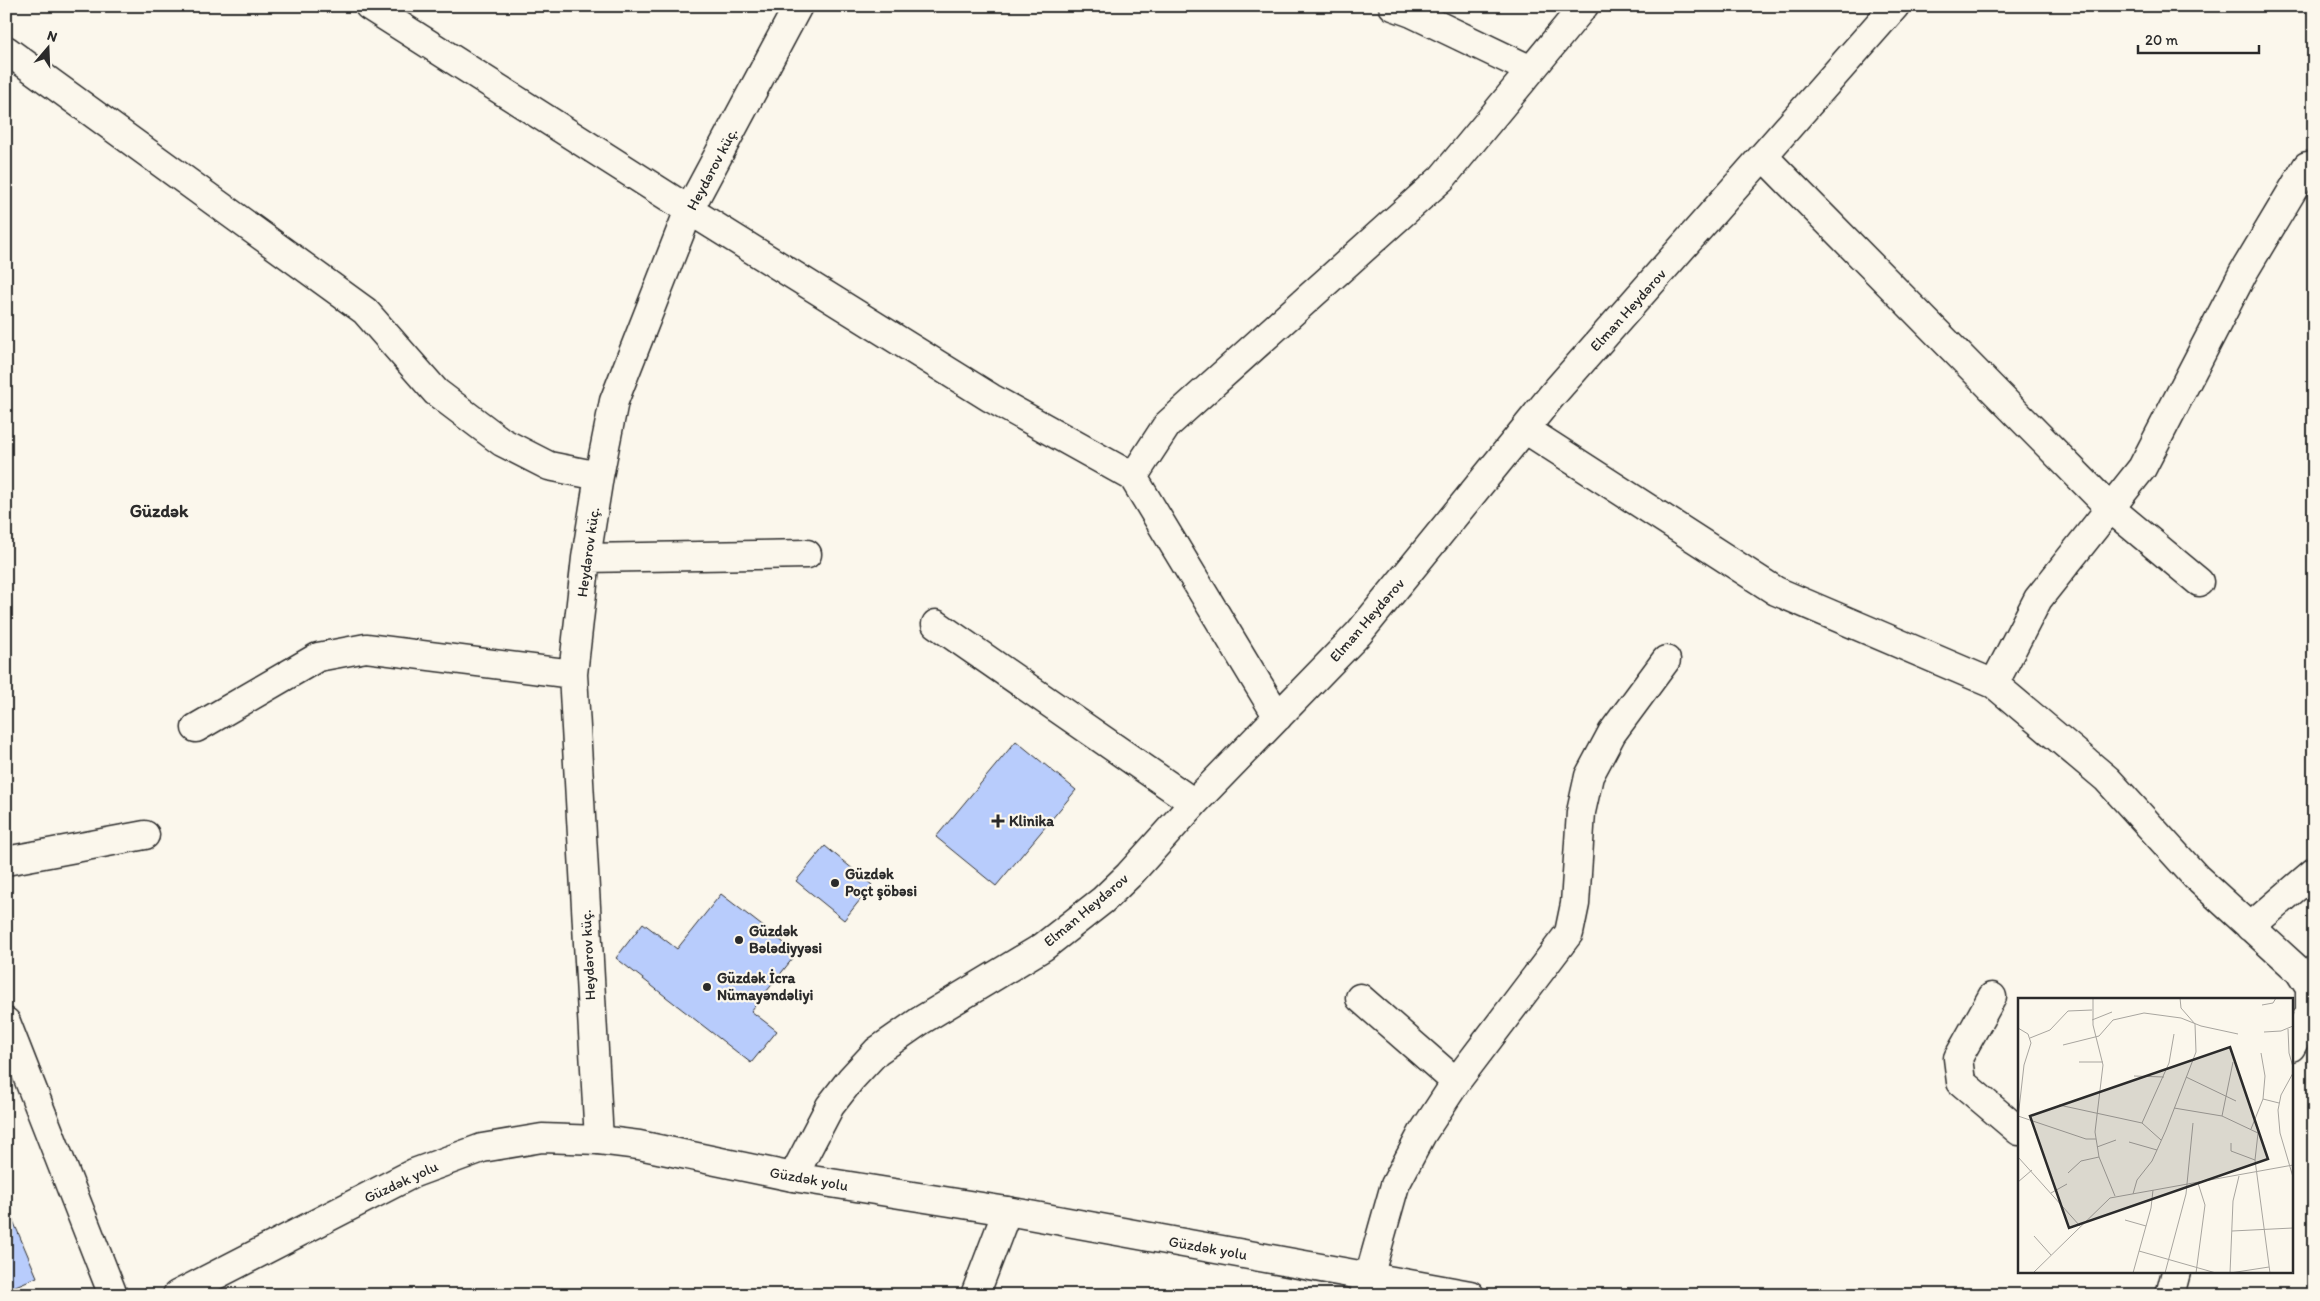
<svg xmlns="http://www.w3.org/2000/svg" width="2320" height="1301" font-family="Itim,sans-serif">
<style>
.building{fill:#b8ccfc;stroke:#2b2b2b}
.lines{fill:none;stroke-linecap:round;stroke-linejoin:round}
.minor-casing{stroke:#2b2b2b;stroke-width:31}
.tertiary-casing{stroke:#2b2b2b;stroke-width:31}
.minor{stroke:#fbf7ec;stroke-width:28}
.tertiary{stroke:#fbf7ec;stroke-width:28}
.poi-dot{fill:#2b2b2b;stroke:#fbf7ec;stroke-width:2}
.labels{text-anchor:middle;stroke-width:4.5;stroke-linejoin:round;paint-order:stroke}
.street-label{font-size:15px;fill:#2b2b2b;stroke:#fbf7ec}
.poi-label{font-size:15px;font-weight:bold;fill:#2b2b2b;stroke:#fbf7ec;text-anchor:start}
.quarter-label{font-size:18px;font-weight:bold;fill:#2b2b2b;stroke:#fbf7ec}
.inset-road{fill:none;stroke:#a8a59f;stroke-width:1}
.view{fill:#2b2b2b;fill-opacity:0.15;stroke:#2b2b2b;stroke-width:2.5}
.inset-edge{fill:none;stroke:#2b2b2b;stroke-width:2.5}
</style>
<rect width="100%" height="100%" fill="#fbf7ec"/>
<filter id="ink" filterUnits="userSpaceOnUse"><feTurbulence type="fractalNoise" baseFrequency=".02" numOctaves="2"/><feDisplacementMap in="SourceGraphic" scale="10" xChannelSelector="R" yChannelSelector="G"/><feConvolveMatrix kernelMatrix="1 2 1 2 8 2 1 2 1" color-interpolation-filters="sRGB"/></filter>
<g filter="url(#ink)">
<path class="building" d="M 1016,741 L 1076,790 L 996,886 L 936,837 Z
M 825,846 L 872,885 L 844,920 L 796,881 Z
M 721,894 L 797,953 L 751,1011 L 777,1031 L 751,1063 L 616,958 L 643,923 L 677,949 Z
M 6,1204 L 37,1277 L 6,1290 Z
M 1197,1292 L 1211,1295 L 1196,1295 Z"/>
<g class="lines">
<defs>
<path id="minor" d="M 369,6 L 689,210 L 991,398 L 1133,477
M 1393,6 L 1412,13 L 1531,70
M 6,50 L 365,311 L 436,392 L 502,442 L 549,466 L 599,476
M 1764,157 L 2110,508 L 2199,582
M 1525,429 L 1776,591 L 1994,684 L 2107,779 L 2196,877 L 2299,971 L 2310,988 L 2310,1012 L 2291,1047
M 586,558 L 807,554
M 936,624 L 1194,803
M 1994,684 L 2038,599 L 2142,468 L 2243,273 L 2307,166
M 1278,717 L 1133,477 L 1167,425 L 1442,178 L 1584,6
M 196,728 L 318,657 L 366,648 L 573,674
M 6,861 L 145,835
M 2250,927 L 2314,872
M 1992,997 L 1958,1058 L 1961,1082 L 2019,1131
M 1360,998 L 1456,1082
M 6,1022 L 113,1295
M 599,1140 L 573,674 L 586,558 L 599,476 L 614,401 L 689,210 L 798,6
M 793,1177 L 830,1106 L 851,1079 L 877,1051 L 920,1021 L 1043,947 L 1103,900 L 1129,875 L 1194,803 L 1359,633 L 1554,393 L 1895,6
M 975,1295 L 1007,1211
M 1364,1295 L 1395,1185 L 1422,1134 L 1456,1082 L 1569,933 L 1575,904 L 1581,812 L 1589,776 L 1612,733 L 1666,660
M 2170,1295 L 2176,1272"/>
<path id="tertiary" d="M 177,1295 L 414,1173 L 482,1148 L 542,1138 L 599,1140 L 639,1145 L 793,1177 L 1007,1211 L 1470,1295"/>
</defs>
<use href="#minor" class="minor-casing"/>
<use href="#tertiary" class="tertiary-casing"/>
<use href="#minor" class="minor"/>
<use href="#tertiary" class="tertiary"/>
</g>
</g>
<g class="poi-dot">
<path d="M995.5 813.5h5v5h5v5h-5v5h-5v-5h-5v-5h5z"/>
<circle cx="835" cy="883" r="5"/>
<circle cx="739" cy="940" r="5"/>
<circle cx="707" cy="987" r="5"/>
</g>
<g class="labels">
<g class="street-label">
<text transform="translate(712 169) rotate(-62)" y="5">Heydərov küç.</text>
<text transform="translate(1628 310) rotate(-48)" y="5">Elman Heydərov</text>
<text transform="translate(588 552) rotate(-82)" y="5">Heydərov küç.</text>
<text transform="translate(1367 620) rotate(-49)" y="5">Elman Heydərov</text>
<text transform="translate(1086 910) rotate(-40)" y="5">Elman Heydərov</text>
<text transform="translate(588 955) rotate(-93)" y="5">Heydərov küç.</text>
<text transform="translate(809 1179) rotate(10)" y="5">Güzdək yolu</text>
<text transform="translate(401 1182) rotate(-25)" y="5">Güzdək yolu</text>
<text transform="translate(1208 1248) rotate(10)" y="5">Güzdək yolu</text>
</g>
<g class="poi-label">
<text x="1009" y="826">Klinika</text>
<text x="845" y="879">Güzdək<tspan x="845" dy="17">Poçt şöbəsi</tspan></text>
<text x="749" y="936">Güzdək<tspan x="749" dy="17">Bələdiyyəsi</tspan></text>
<text x="717" y="983">Güzdək İcra<tspan x="717" dy="17">Nümayəndəliyi</tspan></text>
</g>
<g class="quarter-label">
<text x="159" y="517">Güzdək</text>
</g>
</g>
<g transform="translate(2018 998)">
<rect width="275" height="275" fill="#fbf7ec"/>
<path class="inset-road" d="M 75,0 L 75,27 L 85,67 L 77,134 L 81,159 L 97,198M 244,7 L 255,5 L 258,0M 74,22 L 94,14M 0,30 L 10,36 L 13,45 L 6,67 L 0,120M 270,31 L 271,55 L 275,69M 246,34 L 263,33 L 275,28M 12,40 L 32,32 L 50,13 L 74,12M 45,47 L 81,38 L 95,22 L 126,15 L 163,20 L 183,28 L 220,36M 61,64 L 85,64M 275,75 L 263,97 L 260,112 L 262,135 L 275,179M 116,78 L 146,79M 168,79 L 218,103M 245,101 L 261,105M 41,107 L 124,125M 156,110 L 204,118 L 240,135 L 237,162 L 252,275M 0,118 L 68,141 L 78,141M 204,118 L 215,64M 233,131 L 245,101 L 247,78 L 243,55M 143,142 L 124,125 L 151,65 L 156,36M 111,144 L 139,152M 213,145 L 213,153 L 237,162M 79,149 L 98,142M 0,159 L 62,228M 50,175 L 63,163 L 81,159M 221,178 L 215,203 L 212,275 L 251,269M 0,184 L 14,172M 33,195 L 49,186M 115,196 L 119,182 L 134,163 L 148,132 L 178,54 L 177,26 L 163,10 L 162,0M 107,222 L 128,228M 214,233 L 275,230M 16,238 L 33,257M 121,253 L 198,275M 15,275 L 92,200 L 275,167M 115,275 L 133,210 L 135,192M 147,275 L 168,196 L 175,125M 178,275 L 187,207 L 180,185"/>
<path class="view" d="M 212,49 L 250,161 L 51,230 L 12,118 Z"/>
<rect width="275" height="275" class="inset-edge"/>
</g>
<rect width="2320" height="1301" fill="none" stroke="#fbf7ec" stroke-width="25"/>
<rect x="12" y="12" width="2295" height="1276" fill="none" stroke="#2b2b2b" stroke-width="2" filter="url(#ink)"/>
<g transform="translate(48 48) rotate(19)" stroke="#fbf7ec" stroke-width="4" paint-order="stroke">
<path d="M0-4L9 19L0 12L-9 19Z" fill="#2b2b2b"/>
<text y="-8" font-size="14" font-weight="bold" text-anchor="middle" fill="#2b2b2b">N</text>
</g>
<path d="M2138 45v8h121v-8" fill="none" stroke="#2b2b2b" stroke-width="2.5"/>
<text x="2145" y="45" font-size="15" fill="#2b2b2b" stroke="#fbf7ec" stroke-width="4" paint-order="stroke">20 m</text>
</svg>
